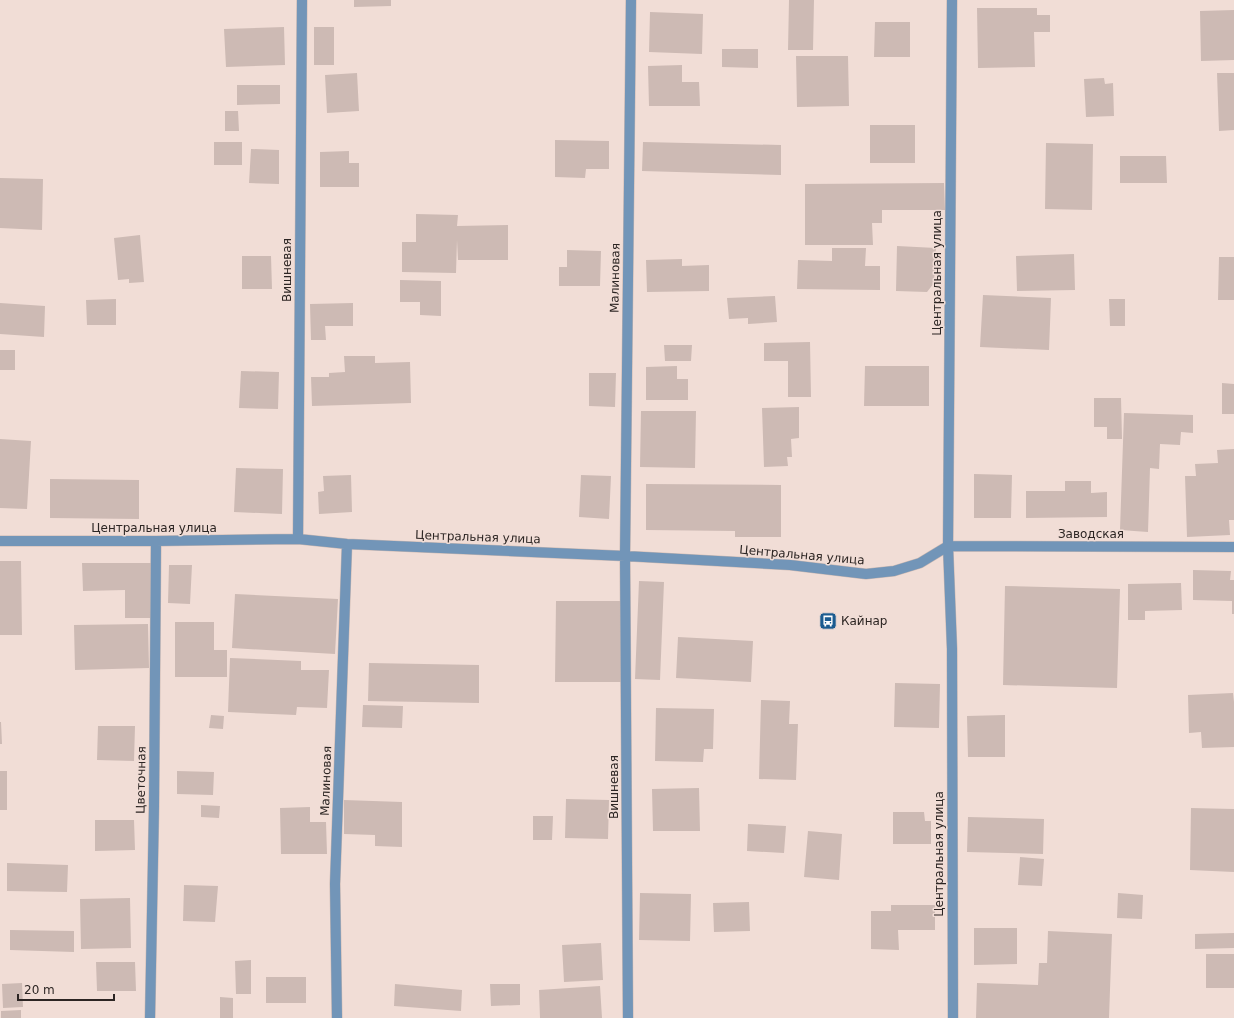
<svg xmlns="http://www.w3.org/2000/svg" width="1234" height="1018" font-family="'DejaVu Sans',sans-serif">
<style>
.building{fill:#cdbab4}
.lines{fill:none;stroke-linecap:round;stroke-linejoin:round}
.minor-casing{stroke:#cab8b2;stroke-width:11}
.minor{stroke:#7295b8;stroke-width:10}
.labels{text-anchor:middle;stroke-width:3;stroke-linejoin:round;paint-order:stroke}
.street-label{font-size:12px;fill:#2c2523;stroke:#f1ddd6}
.poi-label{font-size:12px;fill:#2c2523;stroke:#f1ddd6;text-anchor:start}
</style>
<rect width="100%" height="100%" fill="#f1ddd6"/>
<path class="building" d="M 354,0 L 391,0 L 391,6 L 354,7 Z
M 789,0 L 814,0 L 813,50 L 788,50 Z
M 977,8 L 1037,8 L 1037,15 L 1050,15 L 1050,32 L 1034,32 L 1035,67 L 978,68 Z
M 1234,10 L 1234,60 L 1201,61 L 1200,11 Z
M 650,12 L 703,14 L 702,54 L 649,52 Z
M 875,22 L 910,22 L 910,57 L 874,57 Z
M 284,27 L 285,65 L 226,67 L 224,29 Z
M 314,27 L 334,27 L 334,65 L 314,65 Z
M 722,49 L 758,49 L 758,68 L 722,67 Z
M 796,56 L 848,56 L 849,106 L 797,107 Z
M 682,65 L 682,82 L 699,82 L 700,106 L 649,106 L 648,66 Z
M 357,73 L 359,111 L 327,113 L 325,75 Z
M 1217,73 L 1234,73 L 1234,130 L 1219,131 Z
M 1104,78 L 1105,84 L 1113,83 L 1114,116 L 1086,117 L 1084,79 Z
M 237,85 L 280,85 L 280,104 L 237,105 Z
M 225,111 L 238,111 L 239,131 L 225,131 Z
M 870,125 L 915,125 L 915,163 L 870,163 Z
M 555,140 L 609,141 L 609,169 L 586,169 L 585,178 L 555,177 Z
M 214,142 L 242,142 L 242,165 L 214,165 Z
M 643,142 L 781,145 L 781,175 L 642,171 Z
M 1046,143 L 1093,144 L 1092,210 L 1045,209 Z
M 251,149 L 279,150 L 279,184 L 249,183 Z
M 349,151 L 349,163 L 359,163 L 359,187 L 320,187 L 320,152 Z
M 1120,156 L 1166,156 L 1167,183 L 1120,183 Z
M 0,178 L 43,179 L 42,230 L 0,228 Z
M 944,183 L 945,210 L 882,210 L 882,223 L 872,223 L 873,245 L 805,245 L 805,184 Z
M 416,214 L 458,215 L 457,226 L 508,225 L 508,260 L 458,260 L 457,240 L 456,273 L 402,272 L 402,242 L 416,242 Z
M 140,235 L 144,282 L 129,283 L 129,279 L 118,280 L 114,238 Z
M 897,246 L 936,248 L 934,283 L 927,292 L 896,291 Z
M 832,248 L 866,248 L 865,266 L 880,266 L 880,290 L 797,289 L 798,260 L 832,261 Z
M 567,250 L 601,251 L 600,286 L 559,286 L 559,267 L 567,267 Z
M 1074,254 L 1075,290 L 1017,291 L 1016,256 Z
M 242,256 L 271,256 L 272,289 L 242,289 Z
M 1219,257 L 1234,257 L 1234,300 L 1218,300 Z
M 682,259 L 682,266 L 709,265 L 709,291 L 647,292 L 646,260 Z
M 400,280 L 441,281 L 441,316 L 420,315 L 420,302 L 400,302 Z
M 983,295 L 1051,298 L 1049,350 L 980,347 Z
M 775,296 L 777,322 L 748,324 L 748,318 L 729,319 L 727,298 Z
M 116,299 L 116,325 L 87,325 L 86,300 Z
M 1109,299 L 1125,299 L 1125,326 L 1110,326 Z
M 0,303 L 45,306 L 44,337 L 0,334 Z
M 353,303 L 353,326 L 325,326 L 326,340 L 311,340 L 310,304 Z
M 810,342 L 811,397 L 788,397 L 788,361 L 764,361 L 764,343 Z
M 664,345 L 692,345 L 691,361 L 665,361 Z
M 0,350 L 15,350 L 15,370 L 0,370 Z
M 344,356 L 375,356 L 375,363 L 410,362 L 411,403 L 312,406 L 311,377 L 329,377 L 329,373 L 345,372 Z
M 677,366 L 677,379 L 688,379 L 688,400 L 646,400 L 646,367 Z
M 865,366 L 929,366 L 929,406 L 864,406 Z
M 241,371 L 279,372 L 278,409 L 239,408 Z
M 589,373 L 616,373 L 615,407 L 589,406 Z
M 1222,383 L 1234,384 L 1234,414 L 1222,414 Z
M 1094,398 L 1121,398 L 1122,439 L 1107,439 L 1107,427 L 1094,427 Z
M 799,407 L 799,438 L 791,439 L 792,457 L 787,457 L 788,466 L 764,467 L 762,408 Z
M 641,411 L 696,411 L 695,468 L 640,467 Z
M 1124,413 L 1193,415 L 1193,433 L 1181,432 L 1180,445 L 1160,444 L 1159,469 L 1150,468 L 1148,532 L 1120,530 Z
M 0,439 L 31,441 L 27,509 L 0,508 Z
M 1234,449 L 1234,520 L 1229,520 L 1230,535 L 1187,537 L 1185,476 L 1196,476 L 1195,464 L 1218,463 L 1217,450 Z
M 236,468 L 283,469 L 282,514 L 234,512 Z
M 974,474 L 1012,475 L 1011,518 L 974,518 Z
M 351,475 L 352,512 L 319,514 L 318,492 L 324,491 L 323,476 Z
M 581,475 L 611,476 L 609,519 L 579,517 Z
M 50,479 L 139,480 L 139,519 L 50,518 Z
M 1065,481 L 1091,481 L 1091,493 L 1107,492 L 1107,517 L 1026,518 L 1026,491 L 1065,491 Z
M 646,484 L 781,485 L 781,537 L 735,537 L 735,531 L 646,530 Z
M 0,561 L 21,561 L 22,635 L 0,635 Z
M 82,563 L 151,563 L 151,618 L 125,618 L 125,590 L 83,591 Z
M 169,565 L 192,565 L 190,604 L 168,603 Z
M 1193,570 L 1231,571 L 1230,580 L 1234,580 L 1234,614 L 1232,614 L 1232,601 L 1193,600 Z
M 639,581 L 664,582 L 660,680 L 635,679 Z
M 1181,583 L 1182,610 L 1145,611 L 1145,620 L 1128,620 L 1128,584 Z
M 1005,586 L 1120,589 L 1117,688 L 1003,685 Z
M 235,594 L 338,599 L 335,654 L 232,648 Z
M 556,601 L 622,601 L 622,682 L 555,682 Z
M 175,622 L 214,622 L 214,650 L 227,650 L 227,677 L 175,677 Z
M 148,624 L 149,668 L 75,670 L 74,625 Z
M 678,637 L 753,641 L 751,682 L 676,678 Z
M 230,658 L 301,661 L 301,670 L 329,670 L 327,708 L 297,707 L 296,715 L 228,712 Z
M 369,663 L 479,665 L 479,703 L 368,701 Z
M 895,683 L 940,684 L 939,728 L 894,727 Z
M 1233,693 L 1234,702 L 1234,747 L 1202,748 L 1201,732 L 1189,733 L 1188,695 Z
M 761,700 L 790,701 L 789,724 L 798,724 L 796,780 L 759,779 Z
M 363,705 L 403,706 L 402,728 L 362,727 Z
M 656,708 L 714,709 L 713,749 L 704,749 L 703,762 L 655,761 Z
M 211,715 L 224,716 L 223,729 L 209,728 Z
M 1005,715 L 1005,757 L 968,757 L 967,716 Z
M 0,722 L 1,722 L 2,744 L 0,744 Z
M 98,726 L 135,726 L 134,761 L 97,760 Z
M 0,771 L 7,771 L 7,810 L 0,810 Z
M 177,771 L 214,772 L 213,795 L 177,794 Z
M 699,788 L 700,831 L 653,831 L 652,789 Z
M 566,799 L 609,800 L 608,839 L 565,838 Z
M 344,800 L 402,802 L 402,847 L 375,846 L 375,835 L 344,834 Z
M 201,805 L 220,806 L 219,818 L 201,817 Z
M 310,807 L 310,822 L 326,822 L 327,854 L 281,854 L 280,808 Z
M 1191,808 L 1234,809 L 1234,872 L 1190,870 Z
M 893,812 L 924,812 L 925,821 L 931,821 L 931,844 L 893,844 Z
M 533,816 L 553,816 L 552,840 L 533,840 Z
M 968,817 L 1044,819 L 1043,854 L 967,852 Z
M 95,820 L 134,820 L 135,850 L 95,851 Z
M 748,824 L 786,826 L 784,853 L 747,851 Z
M 808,831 L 842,834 L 839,880 L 804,877 Z
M 1020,857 L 1044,859 L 1042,886 L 1018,885 Z
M 7,863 L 68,865 L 67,892 L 7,891 Z
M 184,885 L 218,886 L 215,922 L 183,921 Z
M 640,893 L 691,894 L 690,941 L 639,940 Z
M 1118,893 L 1143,895 L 1142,919 L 1117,918 Z
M 130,898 L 131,948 L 81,949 L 80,899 Z
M 749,902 L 750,931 L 714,932 L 713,903 Z
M 891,905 L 935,905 L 935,930 L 898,930 L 899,950 L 871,949 L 871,911 L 891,911 Z
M 974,928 L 1017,928 L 1017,964 L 974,965 Z
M 10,930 L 74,931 L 74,952 L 10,950 Z
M 1048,931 L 1112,934 L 1109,1018 L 976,1018 L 977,983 L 1038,985 L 1039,963 L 1047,963 Z
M 1234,933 L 1234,948 L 1195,949 L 1195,934 Z
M 601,943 L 603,980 L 564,982 L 562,945 Z
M 1206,954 L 1234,954 L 1234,988 L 1206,988 Z
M 251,960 L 251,994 L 236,994 L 235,961 Z
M 96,962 L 135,962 L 136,991 L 97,991 Z
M 266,977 L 306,977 L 306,1003 L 266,1003 Z
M 22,983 L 23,1007 L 3,1008 L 2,984 Z
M 395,984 L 462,990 L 461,1011 L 394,1006 Z
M 490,984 L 520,984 L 520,1005 L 491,1006 Z
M 600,986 L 602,1018 L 540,1018 L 539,990 Z
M 220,997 L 233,998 L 233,1018 L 220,1018 Z
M 21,1010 L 21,1018 L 1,1018 L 1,1011 Z"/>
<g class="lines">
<defs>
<path id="minor" d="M 952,0 L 948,546 L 952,649 L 953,1018
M 298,539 L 302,0
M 0,541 L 156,541 L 298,539 L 347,544 L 625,556 L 790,565 L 866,574 L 894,571 L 920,563 L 948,546
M 948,546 L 1234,547
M 150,1018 L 154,806 L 156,541
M 337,1018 L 335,884 L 347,544
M 628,1018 L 625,556 L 631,0"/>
</defs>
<use href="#minor" class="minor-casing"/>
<use href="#minor" class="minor"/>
</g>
<defs>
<symbol id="bus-square" viewBox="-11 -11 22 22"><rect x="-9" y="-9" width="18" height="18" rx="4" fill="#1b5b90" stroke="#f1ddd6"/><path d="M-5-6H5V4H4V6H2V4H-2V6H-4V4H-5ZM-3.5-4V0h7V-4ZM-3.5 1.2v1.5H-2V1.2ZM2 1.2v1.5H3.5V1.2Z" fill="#fff"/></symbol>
</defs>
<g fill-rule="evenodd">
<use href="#bus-square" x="818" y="611" width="20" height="20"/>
</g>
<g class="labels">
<g class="street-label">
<text transform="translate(287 270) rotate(-90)" y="4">Вишневая</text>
<text transform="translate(937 273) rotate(-90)" y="4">Центральная улица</text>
<text transform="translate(615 278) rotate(-89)" y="4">Малиновая</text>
<text x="154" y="532">Центральная улица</text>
<text x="1091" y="538">Заводская</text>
<text transform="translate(478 537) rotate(2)" y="4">Центральная улица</text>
<text transform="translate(802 555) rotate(5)" y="4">Центральная улица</text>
<text transform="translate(141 780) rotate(-89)" y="4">Цветочная</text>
<text transform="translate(326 781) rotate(-88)" y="4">Малиновая</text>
<text transform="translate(614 787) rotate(-90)" y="4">Вишневая</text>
<text transform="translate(939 854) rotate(-90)" y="4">Центральная улица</text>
</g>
<g class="poi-label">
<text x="841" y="625">Кайнар</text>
</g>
</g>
<path d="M18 994v6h96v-6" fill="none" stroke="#2c2523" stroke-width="2"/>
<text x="24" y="994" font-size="12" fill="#2c2523" stroke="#f1ddd6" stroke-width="3" paint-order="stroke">20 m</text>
</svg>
